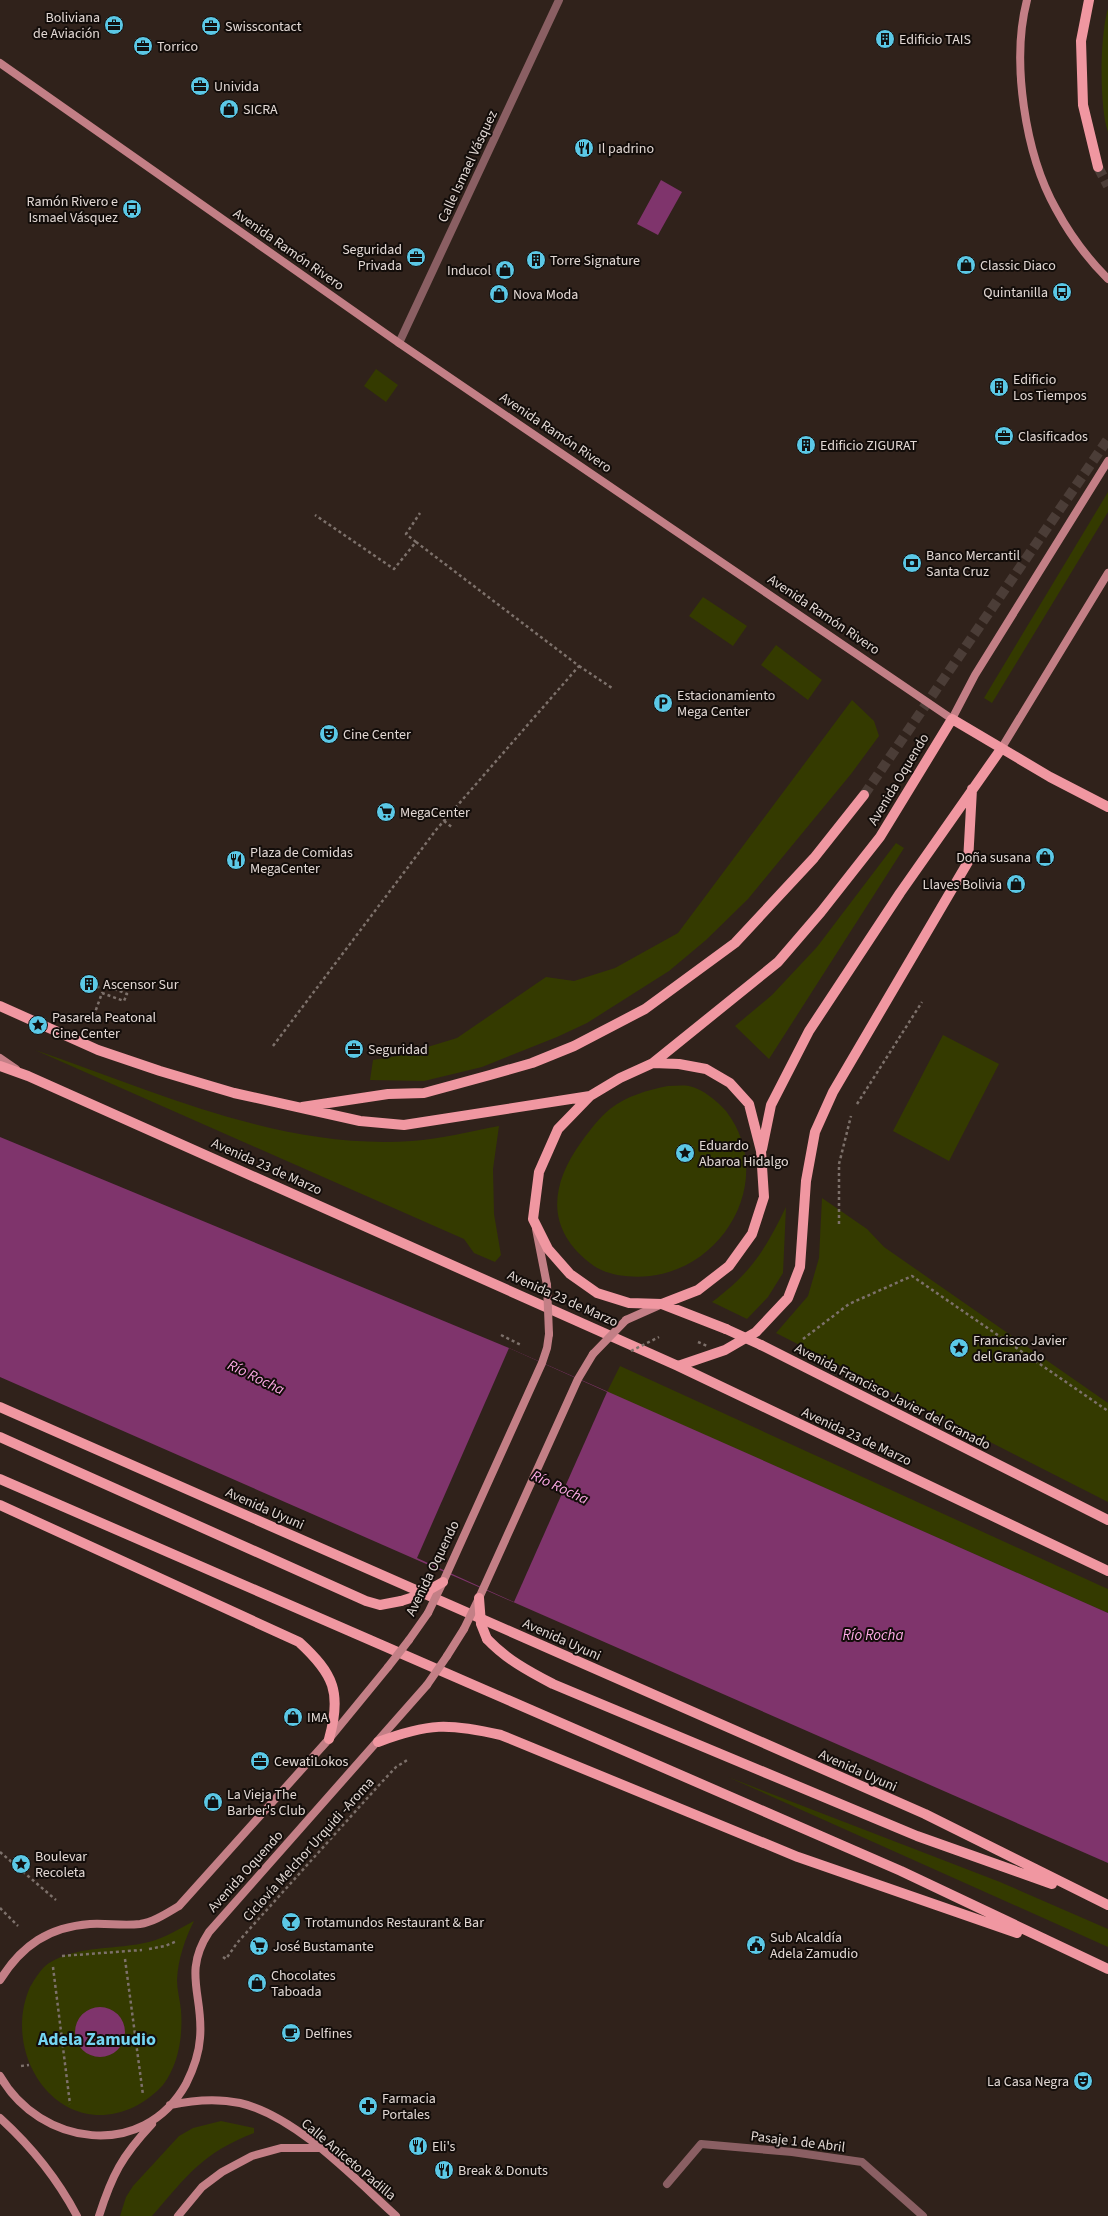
<svg xmlns="http://www.w3.org/2000/svg" width="1108" height="2216" font-family="'Source Sans 3',sans-serif">
<style>
.green{fill:#343a00}
.water{fill:#7f346c}
.pier{fill:#30221b}
.lines{fill:none;stroke-linecap:round;stroke-linejoin:round}
.primary-tunnel{stroke:#4b3d37;stroke-width:10;stroke-dasharray:10 5;stroke-linecap:butt}
.path{stroke:#7d716b;stroke-width:2.5;stroke-dasharray:3 3;stroke-linecap:butt}
.street{stroke:#8a5f63;stroke-width:8}
.secondary{stroke:#c37f86;stroke-width:8}
.primary{stroke:#f097a1;stroke-width:10}
.path-bridge{stroke:#7d716b;stroke-width:2.5;stroke-dasharray:3 3;stroke-linecap:butt}
.secondary-bridge{stroke:#c37f86;stroke-width:8}
.primary-bridge{stroke:#f097a1;stroke-width:10}
.labels{text-anchor:middle;stroke-width:4;stroke-linejoin:round;paint-order:stroke}
.poi-label{font-size:14px;fill:#e2d8d4;stroke:#130d0a;text-anchor:start}
.street-label{font-size:14px;fill:#e2d8d4;stroke:#130d0a}
.water-label{font-size:15px;font-style:italic;fill:#feaae6;stroke:#130d0a}
.district-label{font-size:18px;font-weight:bold;fill:#74d5f2;stroke:#130d0a}
</style>
<rect width="100%" height="100%" fill="#30221b"/>
<path class="green" d="M 1108,9 L 1108,132 C 1099,107 1100,34 1108,9 Z
M 376,369 L 398,385 L 386,402 L 364,386 Z
M 1108,492 L 1108,512 L 992,703 L 984,698 Z
M 703,597 L 747,626 L 733,646 L 689,616 Z
M 776,645 L 822,680 L 808,700 L 761,665 Z
M 852,700 L 874,721 L 879,736 L 851,774 L 748,899 L 706,940 L 669,971 L 587,1023 L 557,1037 L 482,1067 L 424,1081 L 370,1080 L 373,1060 L 398,1056 L 457,1038 L 546,977 L 574,981 L 615,968 L 678,933 Z
M 896,843 L 904,848 L 769,1059 L 735,1026 L 772,995 L 817,947 Z
M 943,1035 L 999,1064 L 949,1161 L 893,1131 Z
M 35,1050 C 157,1092 281,1150 412,1141 C 441,1139 471,1131 499,1126 L 493,1169 L 494,1214 L 501,1255 L 495,1262 L 474,1253 L 464,1239 L 448,1232 Z
M 668,1086 C 675,1086 682,1085 689,1086 C 703,1089 717,1101 726,1111 C 776,1176 727,1267 650,1276 C 632,1278 609,1276 594,1266 C 545,1231 549,1186 582,1141 C 590,1130 599,1118 610,1109 C 626,1096 648,1090 668,1086 Z
M 822,1198 L 867,1229 L 884,1247 L 1108,1403 L 1108,1502 L 776,1333 L 808,1296 L 819,1258 Z
M 786,1207 L 783,1273 L 768,1297 L 747,1319 L 712,1302 C 751,1273 765,1250 786,1207 Z
M 620,1366 L 1099,1585 L 1108,1589 L 1108,1613 L 607,1392 Z
M 728,1777 L 1000,1882 L 1108,1929 L 1108,1947 Z
M 194,1921 C 185,1939 178,1959 177,1980 C 177,1990 180,2000 181,2010 C 183,2035 179,2064 163,2085 C 155,2094 144,2102 134,2107 C 59,2142 0,2055 30,1987 C 35,1979 41,1968 49,1963 C 78,1945 117,1950 149,1942 C 165,1938 180,1928 194,1921 Z
M 221,2121 L 254,2128 L 254,2133 C 202,2153 187,2176 152,2216 L 120,2216 L 126,2197 L 133,2186 L 179,2136 L 193,2128 Z"/>
<path class="water" d="M 661,180 L 682,192 L 658,235 L 637,224 Z
M 0,1137 L 509,1348 L 1108,1613 L 1108,1863 L 0,1377 Z
M75 2032a25 25 0 1 1 50 0a25 25 0 1 1-50 0Z"/>
<path class="pier" d="M 509,1348 L 607,1392 L 514,1602 L 417,1558 Z"/>
<g class="lines">
<path class="primary-tunnel" d="M 1098,167 L 1108,186
M 864,795 L 1108,439"/>
<path class="path" d="M 416,542 L 406,534 L 420,513
M 579,666 L 612,688
M 444,821 L 453,828
M 85,991 C 99,983 113,988 127,994 L 124,1001 L 102,993 L 93,1018
M 273,1046 L 436,830 L 579,666 L 416,542 L 394,569 L 315,515
M 857,1104 L 922,1002
M 839,1224 L 839,1164 L 851,1116
M 501,1335 L 521,1345
M 803,1339 L 849,1304 L 912,1276 L 1108,1411
M 0,1852 L 56,1900
M 0,1908 L 18,1926
M 149,1949 L 165,1946 L 177,1941
M 62,1956 L 142,1950
M 223,1957 L 226,1959 L 237,1943 L 380,1784 L 396,1767 L 409,1759
M 125,1959 L 143,2095
M 53,1967 L 70,2104
M 21,2066 L 29,2065"/>
<path class="street" d="M 399,343 L 559,0
M 667,2184 L 701,2144 L 792,2152 L 862,2162 L 923,2216"/>
<path class="secondary" d="M 1027,0 C 1011,61 1025,154 1056,209 C 1070,235 1088,259 1108,279
M 0,63 L 399,343 L 952,719 L 975,675 L 1108,461
M 1001,749 L 1108,573
M 0,1058 L 16,1069
M 536,1229 L 547,1285
M 626,1320 L 662,1304
M 443,1582 L 542,1363 L 547,1348 L 549,1334
M 479,1598 L 578,1379 L 593,1354
M 409,1640 L 428,1613
M 447,1656 L 464,1629
M 0,1980 C 22,1945 49,1927 90,1924 C 107,1923 123,1926 140,1924 C 154,1922 167,1913 179,1906 L 329,1739 L 388,1667
M 0,2076 C 40,2146 143,2161 186,2084 C 193,2070 199,2054 200,2038 C 204,1996 182,1973 209,1932 L 427,1685
M 170,2105 C 193,2100 217,2098 240,2103 C 296,2116 354,2178 396,2216
M 0,2118 C 32,2147 57,2178 77,2216
M 99,2216 C 112,2175 122,2156 152,2124
M 178,2216 L 202,2187 L 222,2172 L 252,2156 L 281,2148 L 319,2148"/>
<path class="primary" d="M 1089,0 L 1081,41 L 1083,105 L 1098,167
M 0,1006 L 98,1050 L 160,1071 L 234,1093 L 360,1121 L 404,1125 L 590,1096
M 653,1063 L 679,1064 L 706,1069 L 730,1083 L 749,1104 L 761,1151 L 764,1197 L 752,1234 L 729,1266 L 698,1290 L 662,1304 L 629,1303 L 597,1293 L 570,1274 L 548,1249 L 533,1219 L 539,1172 L 558,1129 L 590,1096 L 620,1078 Z
M 653,1063 L 778,962 L 821,912 L 880,837 L 952,719 L 1050,777 L 1108,807
M 0,1066 L 28,1076 L 678,1366 L 1108,1571
M 302,1107 L 388,1094 L 424,1093 L 490,1075 L 532,1063 L 574,1046 L 645,1009 L 735,943 L 814,858 L 864,795
M 762,1149 L 771,1105 L 809,1031 L 900,893 L 1001,749
M 662,1304 L 726,1329
M 761,1345 L 1108,1520
M 678,1366 L 725,1350 L 756,1332 L 788,1298 L 800,1267 L 806,1181 L 815,1132 L 833,1092 L 968,862 L 972,789
M 0,1407 L 925,1814 L 1108,1905
M 0,1437 L 366,1601 L 380,1605 L 401,1601
M 0,1479 L 901,1871 L 1108,1969
M 0,1505 L 299,1642 C 334,1674 342,1693 329,1739
M 487,1639 C 506,1659 528,1671 553,1684 L 917,1836 L 1052,1884
M 378,1742 C 429,1723 448,1723 501,1735 L 798,1857 L 1017,1933"/>
<path class="path-bridge" d="M 698,1342 L 707,1346
M 631,1351 L 659,1337"/>
<path class="secondary-bridge" d="M 547,1285 L 549,1334
M 593,1354 L 626,1320
M 428,1613 L 443,1582
M 464,1629 L 479,1598
M 388,1667 L 409,1640
M 427,1685 L 447,1656"/>
<path class="primary-bridge" d="M 726,1329 L 761,1345
M 479,1598 L 481,1624 L 487,1639
M 401,1601 L 420,1595 L 443,1582"/>
</g>
<defs>
<symbol id="office-disc" viewBox="-11 -11 22 22"><circle r="9.5" fill="#5bc8e6" stroke="#130d0a"/><path d="M-6-3h4V-5.5h4V-3h4V5H-6ZM-1-4.5V-3h2v-1.5ZM-6 0V1H6V0Z" fill="#111"/></symbol>
<symbol id="building-disc" viewBox="-11 -11 22 22"><circle r="9.5" fill="#5bc8e6" stroke="#130d0a"/><path d="M-4-6H4V6H1V3H-1V6H-4ZM-2.5-4.3h1.7v1.8h-1.7ZM.8-4.3h1.7v1.8H.8ZM-2.5-1h1.7V.8h-1.7ZM.8-1h1.7V.8H.8Z" fill="#111"/></symbol>
<symbol id="shop-disc" viewBox="-11 -11 22 22"><circle r="9.5" fill="#5bc8e6" stroke="#130d0a"/><path d="M-5-2.5h2.3a2.7 3.5 0 0 1 5.4 0H5L5.5 6h-11ZM-1.5-2.5h3a1.5 2.3 0 0 0-3 0Z" fill="#111"/></symbol>
<symbol id="restaurant-disc" viewBox="-11 -11 22 22"><circle r="9.5" fill="#5bc8e6" stroke="#130d0a"/><path d="M-5-6h1v4h1v-4h1v4h1v-4h1v5L-1.5 .5V6h-2V.5L-5-1ZM5-6V6H3V1.5H1.5Q1.5-4 5-6Z" fill="#111"/></symbol>
<symbol id="bus-disc" viewBox="-11 -11 22 22"><circle r="9.5" fill="#5bc8e6" stroke="#130d0a"/><path d="M-5-6H5V4H4V6H2V4H-2V6H-4V4H-5ZM-3.5-4V0h7V-4ZM-3.5 1.2v1.5H-2V1.2ZM2 1.2v1.5H3.5V1.2Z" fill="#111"/></symbol>
<symbol id="bank-disc" viewBox="-11 -11 22 22"><circle r="9.5" fill="#5bc8e6" stroke="#130d0a"/><path d="M-6-4H6V4H-6ZM0-2.3a2.3 2.3 0 1 0 0 4.6a2.3 2.3 0 1 0 0-4.6Z" fill="#111"/></symbol>
<symbol id="parking-disc" viewBox="-11 -11 22 22"><circle r="9.5" fill="#5bc8e6" stroke="#130d0a"/><path d="M-3.5-5.5H1a3.5 3.5 0 0 1 0 7H-1V5.5H-3.5ZM-1-3.4V-.6H.8a1.4 1.4 0 0 0 0-2.8Z" fill="#111"/></symbol>
<symbol id="theatre-disc" viewBox="-11 -11 22 22"><circle r="9.5" fill="#5bc8e6" stroke="#130d0a"/><path d="M-5-5.5Q0-4 5-5.5V0Q5 5 0 6Q-5 5-5 0ZM-3.3-2.5H-1v1.5H-3.3ZM1-2.5H3.3v1.5H1ZM-2.8 1Q0 5.5 2.8 1Z" fill="#111"/></symbol>
<symbol id="supermarket-disc" viewBox="-11 -11 22 22"><circle r="9.5" fill="#5bc8e6" stroke="#130d0a"/><path d="M-6-5.5h2.5l.6 2H6L4.5 2H-2.5L-4.4-4H-6ZM-1.5 3.2a1.3 1.3 0 1 0 .1 0ZM3 3.2a1.3 1.3 0 1 0 .1 0Z" fill="#111"/></symbol>
<symbol id="sight-disc" viewBox="-11 -11 22 22"><circle r="9.5" fill="#5bc8e6" stroke="#130d0a"/><path d="M0-6L1.8-2.2L6-1.7L2.9 1.2L3.7 5.4L0 3.3L-3.7 5.4L-2.9 1.2L-6-1.7L-1.8-2.2Z" fill="#111"/></symbol>
<symbol id="bar-disc" viewBox="-11 -11 22 22"><circle r="9.5" fill="#5bc8e6" stroke="#130d0a"/><path d="M-6-5H6L.8 .8V4.5H3.5V6h-7V4.5H-.8V.8Z" fill="#111"/></symbol>
<symbol id="civic-disc" viewBox="-11 -11 22 22"><circle r="9.5" fill="#5bc8e6" stroke="#130d0a"/><path d="M-.6-6.5H3V-4.5H.6V-3L4-1V1h2V6H-6V1h2V-1L-.6-3ZM-1.2 2.5V6h2.4V2.5Z" fill="#111"/></symbol>
<symbol id="cafe-disc" viewBox="-11 -11 22 22"><circle r="9.5" fill="#5bc8e6" stroke="#130d0a"/><path d="M-5.5-4.5H6V0H3Q3 3.5 0 3.5H-2.5Q-5.5 3.5-5.5 0ZM3-3.2v2h1.7v-2ZM-6 4.5H4V6H-6Z" fill="#111"/></symbol>
<symbol id="pharmacy-disc" viewBox="-11 -11 22 22"><circle r="9.5" fill="#5bc8e6" stroke="#130d0a"/><path d="M-2-6h4v4h4v4h-4v4h-4v-4h-4v-4h4Z" fill="#111"/></symbol>
</defs>
<g fill-rule="evenodd">
<use href="#office-disc" x="103" y="14" width="22" height="22"/>
<use href="#office-disc" x="200" y="15" width="22" height="22"/>
<use href="#building-disc" x="874" y="28" width="22" height="22"/>
<use href="#office-disc" x="132" y="35" width="22" height="22"/>
<use href="#office-disc" x="189" y="75" width="22" height="22"/>
<use href="#shop-disc" x="218" y="98" width="22" height="22"/>
<use href="#restaurant-disc" x="573" y="137" width="22" height="22"/>
<use href="#bus-disc" x="121" y="198" width="22" height="22"/>
<use href="#office-disc" x="405" y="246" width="22" height="22"/>
<use href="#building-disc" x="525" y="249" width="22" height="22"/>
<use href="#shop-disc" x="955" y="254" width="22" height="22"/>
<use href="#shop-disc" x="494" y="259" width="22" height="22"/>
<use href="#bus-disc" x="1051" y="281" width="22" height="22"/>
<use href="#shop-disc" x="488" y="283" width="22" height="22"/>
<use href="#building-disc" x="988" y="376" width="22" height="22"/>
<use href="#office-disc" x="993" y="425" width="22" height="22"/>
<use href="#building-disc" x="795" y="434" width="22" height="22"/>
<use href="#bank-disc" x="901" y="552" width="22" height="22"/>
<use href="#parking-disc" x="652" y="692" width="22" height="22"/>
<use href="#theatre-disc" x="318" y="723" width="22" height="22"/>
<use href="#supermarket-disc" x="375" y="801" width="22" height="22"/>
<use href="#shop-disc" x="1034" y="846" width="22" height="22"/>
<use href="#restaurant-disc" x="225" y="849" width="22" height="22"/>
<use href="#shop-disc" x="1005" y="873" width="22" height="22"/>
<use href="#building-disc" x="78" y="973" width="22" height="22"/>
<use href="#sight-disc" x="27" y="1014" width="22" height="22"/>
<use href="#office-disc" x="343" y="1038" width="22" height="22"/>
<use href="#sight-disc" x="674" y="1142" width="22" height="22"/>
<use href="#sight-disc" x="948" y="1337" width="22" height="22"/>
<use href="#shop-disc" x="282" y="1706" width="22" height="22"/>
<use href="#office-disc" x="249" y="1750" width="22" height="22"/>
<use href="#shop-disc" x="202" y="1791" width="22" height="22"/>
<use href="#sight-disc" x="10" y="1853" width="22" height="22"/>
<use href="#bar-disc" x="280" y="1911" width="22" height="22"/>
<use href="#civic-disc" x="745" y="1934" width="22" height="22"/>
<use href="#supermarket-disc" x="248" y="1935" width="22" height="22"/>
<use href="#shop-disc" x="246" y="1972" width="22" height="22"/>
<use href="#cafe-disc" x="280" y="2022" width="22" height="22"/>
<use href="#theatre-disc" x="1072" y="2070" width="22" height="22"/>
<use href="#pharmacy-disc" x="357" y="2095" width="22" height="22"/>
<use href="#restaurant-disc" x="407" y="2135" width="22" height="22"/>
<use href="#restaurant-disc" x="433" y="2159" width="22" height="22"/>
</g>
<g class="labels">
<g class="poi-label">
<text x="100" y="22" text-anchor="end">Boliviana<tspan x="100" dy="16">de Aviación</tspan></text>
<text x="225" y="31">Swisscontact</text>
<text x="899" y="44">Edificio TAIS</text>
<text x="157" y="51">Torrico</text>
<text x="214" y="91">Univida</text>
<text x="243" y="114">SICRA</text>
<text x="598" y="153">Il padrino</text>
<text x="118" y="206" text-anchor="end">Ramón Rivero e<tspan x="118" dy="16">Ismael Vásquez</tspan></text>
<text x="402" y="254" text-anchor="end">Seguridad<tspan x="402" dy="16">Privada</tspan></text>
<text x="550" y="265">Torre Signature</text>
<text x="980" y="270">Classic Diaco</text>
<text x="491" y="275" text-anchor="end">Inducol</text>
<text x="1048" y="297" text-anchor="end">Quintanilla</text>
<text x="513" y="299">Nova Moda</text>
<text x="1013" y="384">Edificio<tspan x="1013" dy="16">Los Tiempos</tspan></text>
<text x="1018" y="441">Clasificados</text>
<text x="820" y="450">Edificio ZIGURAT</text>
<text x="926" y="560">Banco Mercantil<tspan x="926" dy="16">Santa Cruz</tspan></text>
<text x="677" y="700">Estacionamiento<tspan x="677" dy="16">Mega Center</tspan></text>
<text x="343" y="739">Cine Center</text>
<text x="400" y="817">MegaCenter</text>
<text x="250" y="857">Plaza de Comidas<tspan x="250" dy="16">MegaCenter</tspan></text>
<text x="1031" y="862" text-anchor="end">Doña susana</text>
<text x="1002" y="889" text-anchor="end">Llaves Bolivia</text>
<text x="103" y="989">Ascensor Sur</text>
<text x="52" y="1022">Pasarela Peatonal<tspan x="52" dy="16">Cine Center</tspan></text>
<text x="368" y="1054">Seguridad</text>
<text x="699" y="1150">Eduardo<tspan x="699" dy="16">Abaroa Hidalgo</tspan></text>
<text x="973" y="1345">Francisco Javier<tspan x="973" dy="16">del Granado</tspan></text>
<text x="307" y="1722">IMA</text>
<text x="274" y="1766">CewatiLokos</text>
<text x="227" y="1799">La Vieja The<tspan x="227" dy="16">Barber's Club</tspan></text>
<text x="35" y="1861">Boulevar<tspan x="35" dy="16">Recoleta</tspan></text>
<text x="305" y="1927">Trotamundos Restaurant &amp; Bar</text>
<text x="770" y="1942">Sub Alcaldía<tspan x="770" dy="16">Adela Zamudio</tspan></text>
<text x="273" y="1951">José Bustamante</text>
<text x="271" y="1980">Chocolates<tspan x="271" dy="16">Taboada</tspan></text>
<text x="305" y="2038">Delfines</text>
<text x="1069" y="2086" text-anchor="end">La Casa Negra</text>
<text x="382" y="2103">Farmacia<tspan x="382" dy="16">Portales</tspan></text>
<text x="432" y="2151">Eli's</text>
<text x="458" y="2175">Break &amp; Donuts</text>
</g>
<g class="street-label">
<text transform="translate(467 166) rotate(-65)" y="5">Calle Ismael Vásquez</text>
<text transform="translate(289 249) rotate(35)" y="5">Avenida Ramón Rivero</text>
<text transform="translate(556 432) rotate(34)" y="5">Avenida Ramón Rivero</text>
<text transform="translate(824 614) rotate(34)" y="5">Avenida Ramón Rivero</text>
<text transform="translate(898 779) rotate(-59)" y="5">Avenida Oquendo</text>
<text transform="translate(267 1166) rotate(24)" y="5">Avenida 23 de Marzo</text>
<text transform="translate(563 1298) rotate(24)" y="5">Avenida 23 de Marzo</text>
<text transform="translate(893 1396) rotate(27)" y="5">Avenida Francisco Javier del Granado</text>
<text transform="translate(857 1436) rotate(25)" y="5">Avenida 23 de Marzo</text>
<text transform="translate(265 1508) rotate(24)" y="5">Avenida Uyuni</text>
<text transform="translate(432 1568) rotate(-64)" y="5">Avenida Oquendo</text>
<text transform="translate(562 1639) rotate(24)" y="5">Avenida Uyuni</text>
<text transform="translate(858 1770) rotate(24)" y="5">Avenida Uyuni</text>
<text transform="translate(308 1849) rotate(-48)" y="5">Ciclovía Melchor Urquidi -Aroma</text>
<text transform="translate(245 1871) rotate(-48)" y="5">Avenida Oquendo</text>
<text transform="translate(798 2141) rotate(7)" y="5">Pasaje 1 de Abril</text>
<text transform="translate(349 2159) rotate(40)" y="5">Calle Aniceto Padilla</text>
</g>
<g class="water-label">
<text transform="translate(256 1377) rotate(26)" y="5">Río Rocha</text>
<text transform="translate(560 1487) rotate(25)" y="5">Río Rocha</text>
<text x="873" y="1640">Río Rocha</text>
</g>
<g class="district-label">
<text x="97" y="2045">Adela Zamudio</text>
</g>
</g>
</svg>
